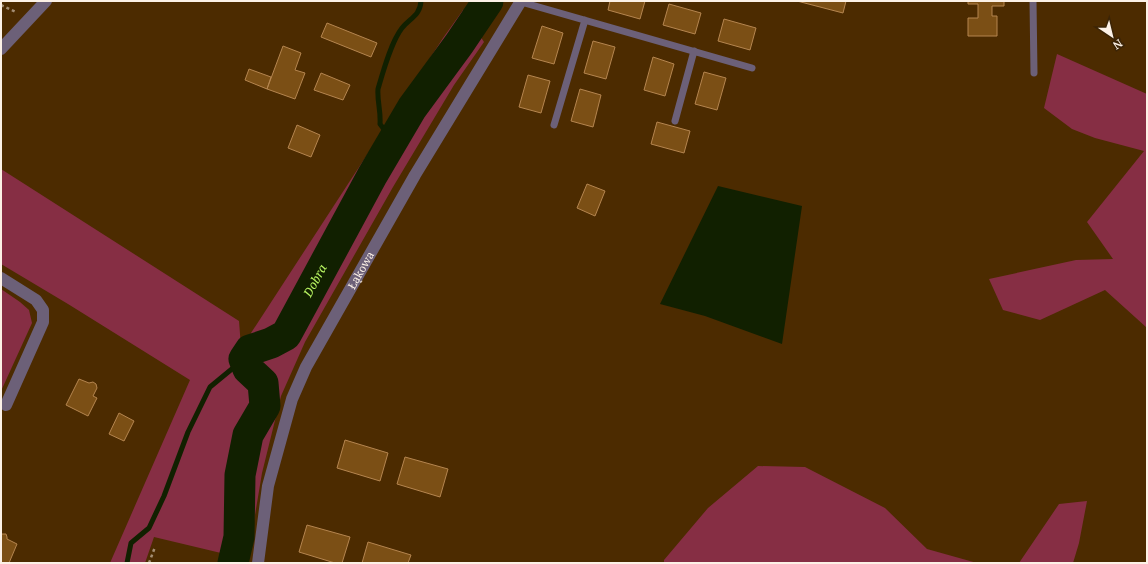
<svg xmlns="http://www.w3.org/2000/svg" width="1148" height="564" font-family="'Noto Serif',serif">
<style>
.green{fill:#862e44}
.water{fill:#112000}
.lines{fill:none;stroke-linecap:round;stroke-linejoin:round}
.stream{stroke:#112000;stroke-width:5}
.river{stroke:#112000;stroke-width:31}
.building{fill:#7b4f15;stroke:#b5854f}
.path{stroke:#a48e73;stroke-width:2.5;stroke-dasharray:3 3;stroke-linecap:butt}
.lane{stroke:#6c6078;stroke-width:7}
.street{stroke:#6c6078;stroke-width:12}
.labels{text-anchor:middle;stroke-width:4;stroke-linejoin:round;paint-order:stroke}
.street-label{font-size:11px;fill:#fcf1e6;stroke:#3b2406}
.water-label{font-size:12px;font-style:italic;fill:#b9f561;stroke:#3b2406}
</style>
<rect width="100%" height="100%" fill="#4c2b00"/>
<path class="green" d="M 463,10 L 484,42 L 454,85 L 393,187 L 305,342 L 281,396 L 262,473 L 247,563 L 219,563 L 221,553 L 154,537 L 145,563 L 110,563 L 190,380 L 68,304 L 1,264 L 1,169 L 239,321 L 241,347 L 238,371 L 251,333 L 443,38 Z
M 1057,54 L 1147,94 L 1147,324 L 1146,327 L 1105,290 L 1040,320 L 1003,310 L 989,279 L 1076,260 L 1113,259 L 1087,222 L 1144,151 L 1095,138 L 1072,129 L 1044,108 Z
M 1,289 L 20,302 L 29,310 L 32,323 L 1,391 Z
M 758,466 L 805,467 L 885,508 L 927,549 L 977,563 L 664,563 L 664,560 L 708,508 Z
M 1087,501 L 1079,543 L 1073,563 L 1019,563 L 1059,504 Z"/>
<path class="water" d="M 718,186 L 802,206 L 782,344 L 705,316 L 660,304 Z"/>
<g class="lines">
<path class="stream" d="M 393,141 L 380,124 C 381,111 377,101 378,89 C 383,72 391,42 402,28 C 410,18 420,16 421,1
M 127,563 L 131,543 L 149,528 L 164,496 L 188,432 L 210,387 L 244,359"/>
<path class="river" id="s1" d="M 233,563 L 239,537 L 240,475 L 248,435 L 265,406 L 263,383 L 248,369 L 244,359 L 250,350 L 271,343 L 286,335 L 372,176 L 412,108 L 459,44 L 488,1"/>
</g>
<path class="building" d="M 610,1 L 645,1 L 640,19 L 608,10 Z
M 797,1 L 846,1 L 843,13 Z
M 968,1 L 1004,1 L 1004,6 L 992,6 L 992,16 L 997,16 L 997,36 L 968,36 L 968,18 L 978,18 L 978,4 L 968,4 Z
M 669,4 L 701,13 L 695,34 L 663,25 Z
M 724,19 L 756,28 L 750,50 L 718,41 Z
M 327,23 L 377,43 L 371,57 L 321,37 Z
M 542,26 L 563,33 L 554,64 L 532,58 Z
M 593,41 L 615,47 L 606,79 L 584,73 Z
M 283,46 L 301,53 L 295,70 L 305,73 L 295,99 L 267,89 Z
M 653,57 L 674,64 L 665,96 L 644,90 Z
M 249,69 L 271,77 L 267,89 L 245,80 Z
M 704,72 L 726,78 L 717,110 L 695,104 Z
M 321,73 L 350,85 L 343,100 L 314,90 Z
M 528,75 L 550,81 L 541,113 L 519,107 Z
M 580,89 L 601,95 L 593,127 L 571,121 Z
M 657,122 L 690,131 L 684,153 L 651,144 Z
M 297,125 L 320,135 L 311,157 L 288,148 Z
M 587,184 L 605,191 L 595,216 L 577,208 Z
M 79,379 L 89,383 L 93,382 L 96,384 L 97,388 L 93,396 L 97,398 L 88,416 L 66,405 Z
M 119,413 L 134,421 L 124,441 L 109,434 Z
M 345,440 L 388,453 L 380,481 L 337,468 Z
M 405,457 L 448,469 L 440,497 L 397,484 Z
M 307,525 L 350,537 L 342,563 L 335,563 L 299,552 Z
M 1,534 L 6,534 L 7,537 L 7,539 L 17,544 L 9,563 L 1,563 Z
M 368,542 L 411,555 L 408,563 L 362,563 Z"/>
<g class="lines">
<path class="path" d="M 1,5 L 16,12
M 149,563 L 155,547"/>
<path class="lane" d="M 1033,1 L 1034,73
M 521,2 L 752,68
M 675,121 L 694,51
M 554,125 L 585,20"/>
<g class="street">
<path d="M 1,49 L 46,1"/>
<path d="M 1,278 L 36,300 L 43,310 L 43,322 L 6,405"/>
<path id="s2" d="M 258,563 L 268,486 L 292,399 L 306,367 L 415,175 L 521,1"/>
</g>
</g>
<g class="labels">
<g class="street-label">
<text dy="4" stroke="none"><textPath href="#s2" startOffset="314">Łąkowa</textPath></text>
</g>
<g class="water-label">
<text dy="4" stroke="none"><textPath href="#s1" startOffset="329">Dobra</textPath></text>
</g>
</g>
<rect width="1148" height="564" fill="none" stroke="#fcf1e6" stroke-width="4"/>
<g transform="translate(1112 36) rotate(145)" stroke="#3b2406" stroke-width="3" paint-order="stroke">
<path d="M0-3L7 15L0 10L-7 15Z" fill="#fcf1e6"/>
<text y="-6" font-size="11" font-weight="bold" text-anchor="middle" fill="#fcf1e6">N</text>
</g>
</svg>
